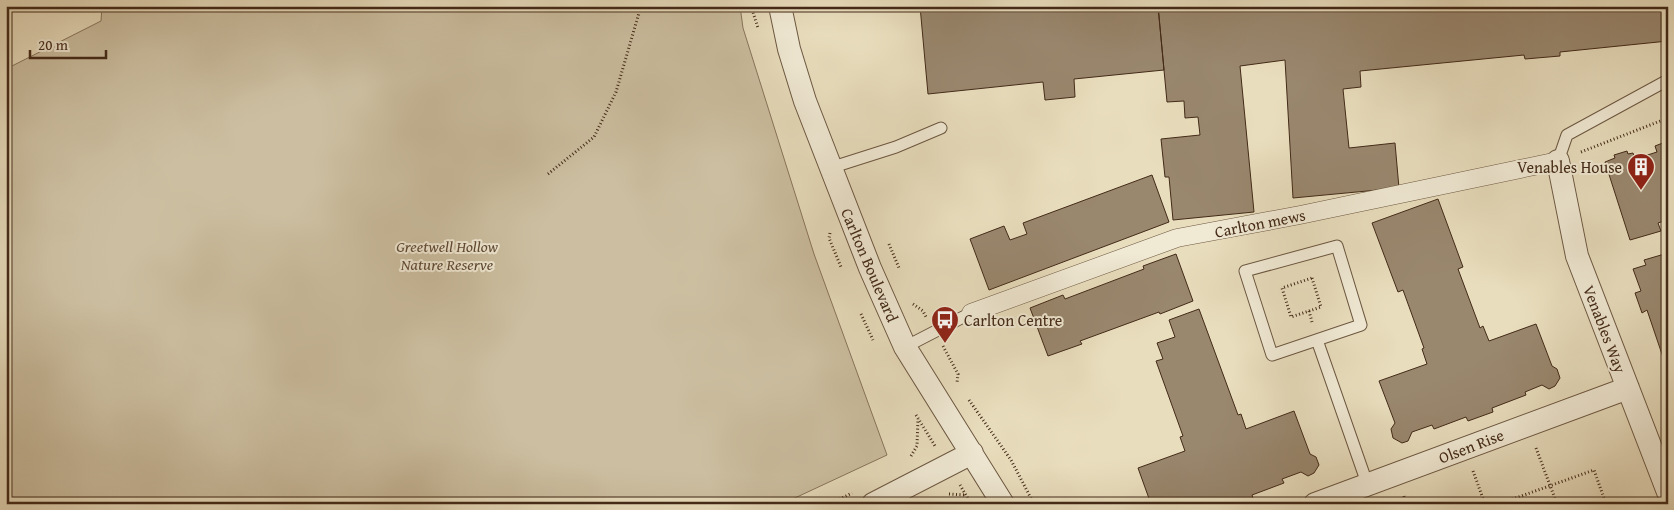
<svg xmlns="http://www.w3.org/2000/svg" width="1674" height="510" font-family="'Gentium Book Plus',serif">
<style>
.green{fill:#ccbfa1;stroke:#88745c}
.building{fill:#99876e;stroke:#432a18}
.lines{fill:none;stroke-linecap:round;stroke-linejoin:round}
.service-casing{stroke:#6c5741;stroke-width:13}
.pedestrian-casing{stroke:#6c5741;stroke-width:19}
.minor-casing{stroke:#6c5741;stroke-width:24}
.path{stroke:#432a18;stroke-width:3;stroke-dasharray:1 2.5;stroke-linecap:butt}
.service{stroke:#f0e9d4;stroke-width:11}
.pedestrian{stroke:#f0e9d4;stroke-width:18}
.minor{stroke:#f0e9d4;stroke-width:22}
.labels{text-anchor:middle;stroke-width:4;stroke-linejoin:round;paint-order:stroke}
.poi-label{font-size:16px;fill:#432a18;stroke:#f0e9d4;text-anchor:end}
.street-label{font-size:16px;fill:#432a18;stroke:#f0e9d4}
.park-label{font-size:16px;font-style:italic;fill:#5e4833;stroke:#f0e9d4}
</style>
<rect width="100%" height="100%" fill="#e8ddbd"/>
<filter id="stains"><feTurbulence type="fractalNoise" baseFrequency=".004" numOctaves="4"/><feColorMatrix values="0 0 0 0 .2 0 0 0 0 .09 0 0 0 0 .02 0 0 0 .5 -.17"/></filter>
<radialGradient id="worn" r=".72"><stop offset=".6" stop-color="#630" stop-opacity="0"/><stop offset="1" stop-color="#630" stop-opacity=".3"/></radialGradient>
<path class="green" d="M 102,6 L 740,6 L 743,28 L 814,254 L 887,455 L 782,504 L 6,504 L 6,69 L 101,21 Z"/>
<path class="building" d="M 920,6 L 1158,6 L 1164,70 L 1074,79 L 1075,97 L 1045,100 L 1043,82 L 928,94 Z
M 1158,6 L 1668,6 L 1668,41 L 1560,52 L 1560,56 L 1525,59 L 1524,55 L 1360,71 L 1361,87 L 1343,89 L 1349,148 L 1395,143 L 1399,188 L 1293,198 L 1285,60 L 1240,66 L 1254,212 L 1173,220 L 1169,177 L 1165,177 L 1161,139 L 1200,135 L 1198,117 L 1185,118 L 1184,101 L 1167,102 Z
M 1668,141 L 1668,230 L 1664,221 L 1658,223 L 1661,231 L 1630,240 L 1605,162 L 1615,158 L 1614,155 L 1627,151 L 1628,154 L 1633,153 L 1635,159 L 1657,152 L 1655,146 Z
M 1152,175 L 1169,222 L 989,290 L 970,239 L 1004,226 L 1010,240 L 1027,234 L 1023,223 Z
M 1438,199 L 1463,267 L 1458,269 L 1480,328 L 1483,326 L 1489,341 L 1536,324 L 1552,366 L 1557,369 L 1560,378 L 1555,386 L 1549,389 L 1542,385 L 1525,392 L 1526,395 L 1492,408 L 1493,412 L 1468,421 L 1466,417 L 1434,429 L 1432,425 L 1412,432 L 1408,441 L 1402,443 L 1393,438 L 1391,429 L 1395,423 L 1379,381 L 1427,364 L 1422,349 L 1424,348 L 1403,290 L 1398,292 L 1372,223 Z
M 1668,253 L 1668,372 L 1647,310 L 1642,313 L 1635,293 L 1641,291 L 1633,269 L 1646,265 L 1644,260 Z
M 1176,254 L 1193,301 L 1160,314 L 1159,312 L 1080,341 L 1082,344 L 1048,356 L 1030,308 L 1063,295 L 1065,299 L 1144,269 L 1143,266 Z
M 1199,309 L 1238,415 L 1241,414 L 1246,429 L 1294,411 L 1310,454 L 1316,457 L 1319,465 L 1314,473 L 1308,476 L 1301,472 L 1282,479 L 1284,483 L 1252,495 L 1253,498 L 1237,504 L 1151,504 L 1138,468 L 1185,451 L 1180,437 L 1183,436 L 1156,361 L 1163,359 L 1157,343 L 1175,337 L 1169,320 Z"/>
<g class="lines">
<defs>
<path id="service" d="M 1558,161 L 1567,135 L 1668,80
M 830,168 L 896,147 L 941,128
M 1337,246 L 1361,325 L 1272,355 L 1245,271 Z
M 1317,340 L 1368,486
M 905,347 L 971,313"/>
<path id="pedestrian" d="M 971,313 L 1177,238 L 1300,215 L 1558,161"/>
<path id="minor" d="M 780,6 L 789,49 L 805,101 L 870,268 L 905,347 L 1003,504
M 1558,161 L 1577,256 L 1668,492
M 873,504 L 972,453
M 1315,504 L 1628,388"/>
</defs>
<use href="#service" class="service-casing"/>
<use href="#pedestrian" class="pedestrian-casing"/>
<use href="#minor" class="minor-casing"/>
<path class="path" d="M 751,6 L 758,28
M 1581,152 L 1668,118
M 548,174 L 594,137 L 616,92 L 641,6
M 830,233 L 829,238 L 841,267
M 889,244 L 899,268
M 1312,278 L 1321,307 L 1291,317 L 1282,288 Z
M 913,304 L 923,311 L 926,317
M 1309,311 L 1312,322
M 861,314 L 873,340
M 943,346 L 958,374 L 957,383
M 969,400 L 1011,460 L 1034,504
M 916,415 L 935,446
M 1536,448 L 1557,504
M 911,456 L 917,446 L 918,419
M 1473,471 L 1485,504
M 960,485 L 971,504
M 949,494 L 966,495
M 1404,496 L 1406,504
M 830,504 L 852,493
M 1499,504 L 1594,470 L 1606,504
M 1565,504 L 1577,499 L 1579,504"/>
<use href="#service" class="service"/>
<use href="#pedestrian" class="pedestrian"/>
<use href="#minor" class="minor"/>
</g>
<defs>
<symbol id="building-pin" viewBox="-11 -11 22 30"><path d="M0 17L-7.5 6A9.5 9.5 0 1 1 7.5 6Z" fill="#8f2418" stroke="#f0e9d4"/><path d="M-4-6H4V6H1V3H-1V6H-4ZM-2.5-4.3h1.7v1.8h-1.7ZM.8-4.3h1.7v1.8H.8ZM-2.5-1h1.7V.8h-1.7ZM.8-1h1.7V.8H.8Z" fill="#fff"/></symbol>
<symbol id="bus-pin" viewBox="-11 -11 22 30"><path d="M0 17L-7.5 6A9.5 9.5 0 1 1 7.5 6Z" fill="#8f2418" stroke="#f0e9d4"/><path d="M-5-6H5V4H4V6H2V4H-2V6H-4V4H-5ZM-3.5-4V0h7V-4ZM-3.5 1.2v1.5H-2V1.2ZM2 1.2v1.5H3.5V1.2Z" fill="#fff"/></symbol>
</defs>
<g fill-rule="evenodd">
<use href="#building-pin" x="1625" y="151" width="32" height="43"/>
<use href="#bus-pin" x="929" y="304" width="32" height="43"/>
</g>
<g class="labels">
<g class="poi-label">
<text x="1622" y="173">Venables House</text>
<text x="964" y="326" text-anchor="start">Carlton Centre</text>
</g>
<g class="street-label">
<text transform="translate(1260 223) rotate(-11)" y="6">Carlton mews</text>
<text transform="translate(870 265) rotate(67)" y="6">Carlton Boulevard</text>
<text transform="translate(1605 329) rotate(69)" y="6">Venables Way</text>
<text transform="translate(1471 446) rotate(-21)" y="6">Olsen Rise</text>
</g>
<g class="park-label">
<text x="447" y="252">Greetwell Hollow<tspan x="447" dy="18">Nature Reserve</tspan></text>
</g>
</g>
<rect width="1674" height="510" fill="none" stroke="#e8ddbd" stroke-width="25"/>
<rect x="8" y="8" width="1659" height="495" fill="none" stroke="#432a18" stroke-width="2.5"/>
<rect x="12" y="12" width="1649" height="485" fill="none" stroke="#432a18"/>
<path d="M30 50v8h76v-8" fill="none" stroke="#432a18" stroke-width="2.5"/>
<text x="38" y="50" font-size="15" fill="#432a18" stroke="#f0e9d4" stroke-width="4" paint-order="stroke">20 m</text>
<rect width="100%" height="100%" filter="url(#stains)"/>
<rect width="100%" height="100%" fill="url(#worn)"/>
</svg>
